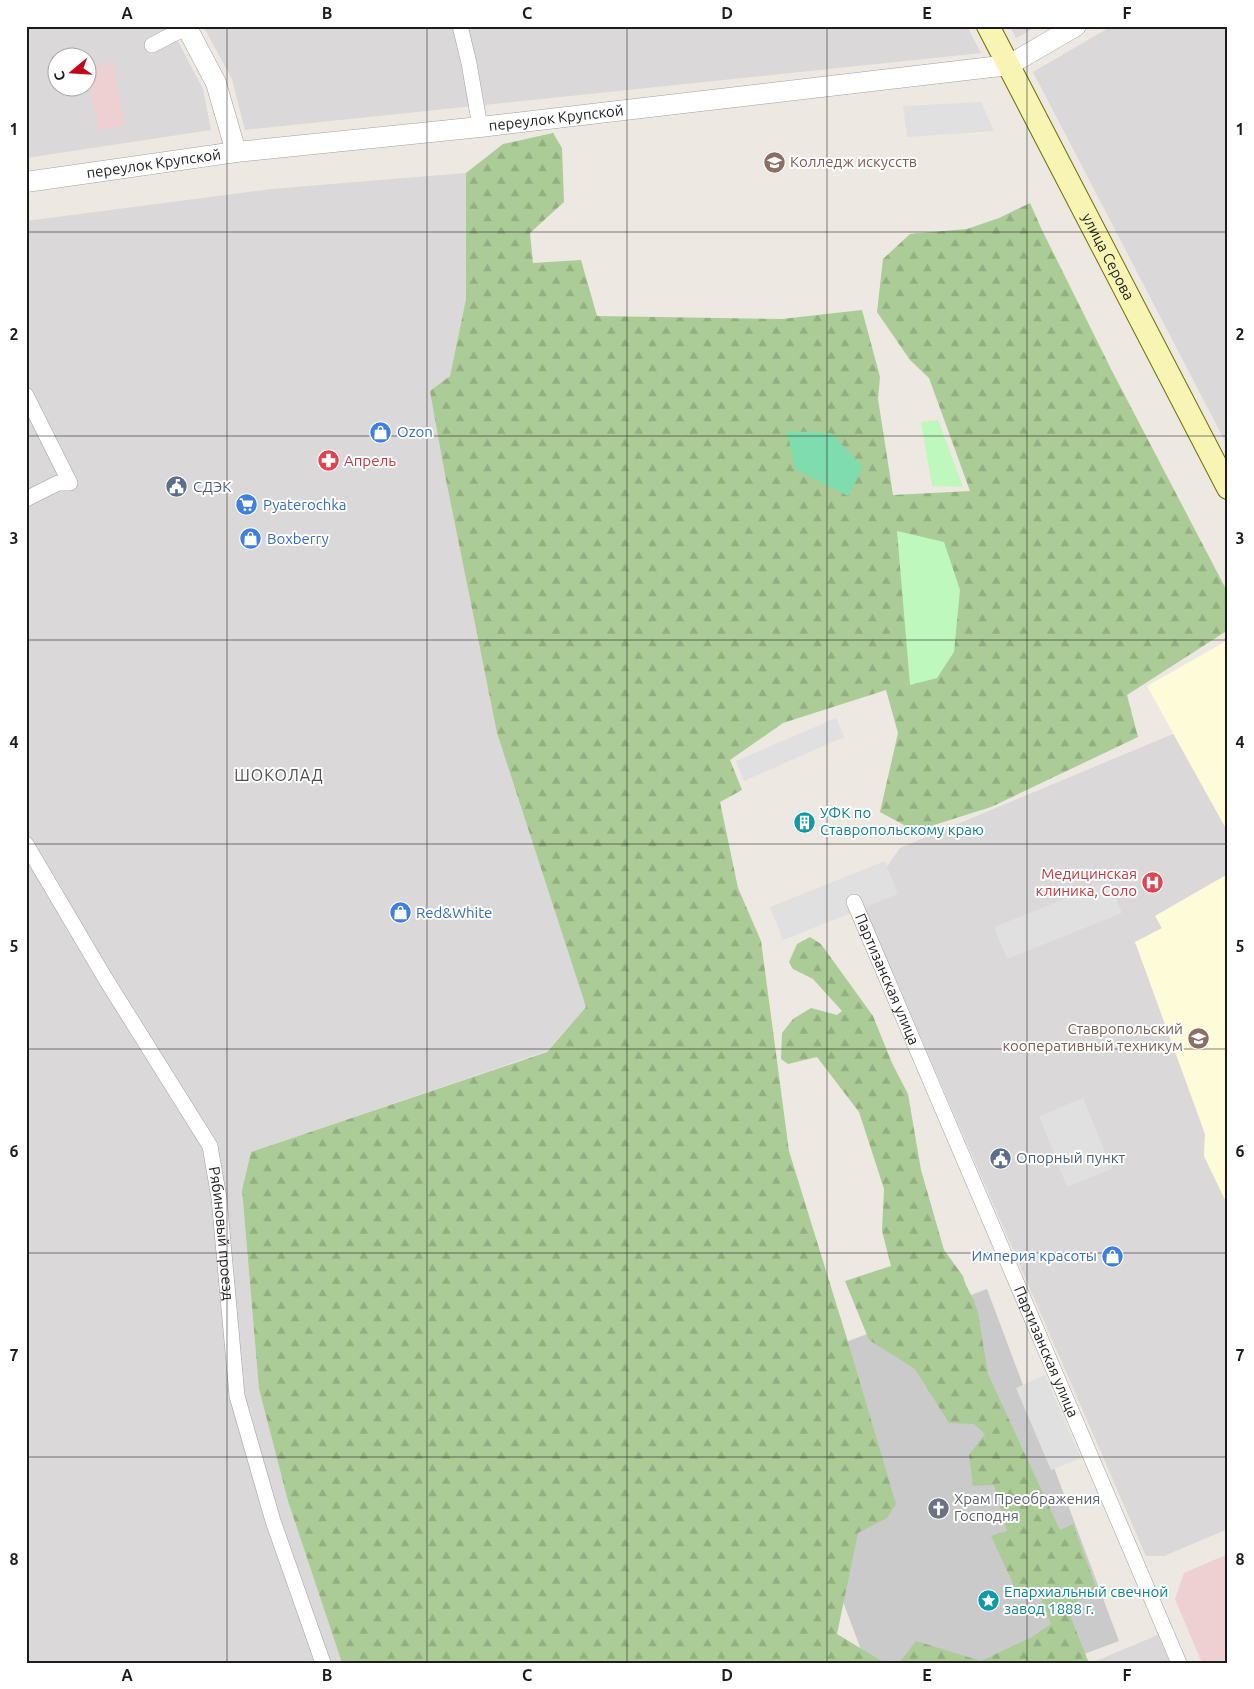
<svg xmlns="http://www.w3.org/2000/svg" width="1254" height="1689" font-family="Ubuntu,sans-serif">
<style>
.residential{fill:#dad8d9;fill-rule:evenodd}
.commercial{fill:#eed0d2}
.education{fill:#fefbd9}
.religious{fill:#cacaca}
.forest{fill:url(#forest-firs)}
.park{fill:#bef8bd}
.pitch{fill:#7fdcaf}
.parking{fill:#e0e0e0}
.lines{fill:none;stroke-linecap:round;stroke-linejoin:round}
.minor-casing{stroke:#a0a0a0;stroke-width:16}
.tertiary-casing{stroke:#a0a0a0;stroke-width:21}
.secondary-casing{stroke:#6d6f06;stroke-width:24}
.minor{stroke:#fff;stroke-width:15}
.tertiary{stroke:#fff;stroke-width:20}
.secondary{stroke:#f8f5b4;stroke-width:22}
.grid{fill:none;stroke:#1c1c1c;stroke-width:1;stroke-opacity:0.55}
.labels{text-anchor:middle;stroke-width:4;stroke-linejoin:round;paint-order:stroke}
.street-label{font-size:15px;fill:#1c1c1c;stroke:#fff}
.education-label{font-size:15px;fill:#785e54;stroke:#fff;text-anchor:start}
.shop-label{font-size:15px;fill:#366cbe;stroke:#fff;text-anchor:start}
.health-label{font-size:15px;fill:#be3a42;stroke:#fff;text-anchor:start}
.service-label{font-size:15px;fill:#4e5e75;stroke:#fff;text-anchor:start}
.culture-label{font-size:15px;fill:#0d838f;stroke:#fff;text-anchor:start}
.worship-label{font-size:15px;fill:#5b616d;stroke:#fff;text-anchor:start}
.neighbourhood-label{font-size:16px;letter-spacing:1px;fill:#4f4f4f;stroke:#fff}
.neatline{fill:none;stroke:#1c1c1c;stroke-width:2}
.grid-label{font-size:16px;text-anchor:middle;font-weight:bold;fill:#1c1c1c}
</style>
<defs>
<pattern id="forest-firs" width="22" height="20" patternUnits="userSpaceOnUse" patternTransform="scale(1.25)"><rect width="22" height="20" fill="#abcc96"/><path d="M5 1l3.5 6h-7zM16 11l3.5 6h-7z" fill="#93af81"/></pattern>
</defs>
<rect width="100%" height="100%" fill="#ede8e1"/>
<path class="residential" d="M 26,26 L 170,26 L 203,89 L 211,130 L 26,158 ZM 58,58 L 88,58 L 88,88 L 58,88 Z
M 203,26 L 967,26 L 981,53 L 245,130 L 232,79 Z
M 1010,26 L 1038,26 L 1016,38 Z
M 1112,26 L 1228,26 L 1228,447 L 1033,72 Z
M 466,173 L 466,299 L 450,376 L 431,391 L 445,475 L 497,733 L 586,1007 L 547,1051 L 251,1152 L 242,1190 L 259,1389 L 288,1501 L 342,1663 L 26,1663 L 26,221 L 271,189 Z
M 1173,734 L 1228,832 L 1228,874 L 1155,916 L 1162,928 L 1205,1134 L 1204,1156 L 1228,1206 L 1228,1529 L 1164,1556 L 1146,1556 L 862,902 L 900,848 Z
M 1158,1635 L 1170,1663 L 1091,1663 Z"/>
<path class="commercial" d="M 113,62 L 125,125 L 98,130 L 88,76 L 88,66 Z
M 1228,1554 L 1228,1663 L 1202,1663 L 1175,1599 L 1184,1573 Z"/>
<path class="education" d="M 1228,640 L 1228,832 L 1147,686 Z
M 1228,874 L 1228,1206 L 1204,1156 L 1205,1134 L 1135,942 L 1162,928 L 1155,916 Z"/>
<path class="religious" d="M 987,1289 L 1119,1641 L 1060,1663 L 866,1663 L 758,1375 Z"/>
<path class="forest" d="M 553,133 L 562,148 L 564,202 L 530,233 L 533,263 L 581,260 L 597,316 L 782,319 L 862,310 L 880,377 L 878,399 L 893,495 L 970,491 L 929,378 L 910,360 L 877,312 L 883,259 L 910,234 L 967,229 L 999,218 L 1030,203 L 1041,228 L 1111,369 L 1228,593 L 1228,630 L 1127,695 L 1138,737 L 991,807 L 915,831 L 880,812 L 898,733 L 886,690 L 783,723 L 730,760 L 742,790 L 720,802 L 738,888 L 761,941 L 789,1151 L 848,1342 L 896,1504 L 887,1518 L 858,1533 L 837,1634 L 885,1663 L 342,1663 L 288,1501 L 259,1389 L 242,1190 L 251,1152 L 547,1052 L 586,1007 L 497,733 L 445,475 L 430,391 L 450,376 L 466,299 L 466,173 L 503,144 Z
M 810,937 L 821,944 L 873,1016 L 892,1063 L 908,1094 L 921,1170 L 944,1250 L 963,1276 L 965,1283 L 974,1301 L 978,1313 L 988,1374 L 1060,1530 L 1073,1524 L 1097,1590 L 1067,1608 L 1089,1663 L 899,1663 L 916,1641 L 981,1661 L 1032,1637 L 1051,1624 L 1041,1598 L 1015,1588 L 991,1536 L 1007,1531 L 994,1485 L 973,1486 L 969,1455 L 985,1434 L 974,1424 L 949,1423 L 915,1369 L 869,1340 L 845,1281 L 891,1266 L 882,1231 L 884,1189 L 859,1112 L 817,1057 L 788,1064 L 781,1059 L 782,1033 L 793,1019 L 811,1008 L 837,1015 L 842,1011 L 813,979 L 793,969 L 789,962 L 797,944 Z"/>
<path class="park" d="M 938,420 L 963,487 L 932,486 L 921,422 Z
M 897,531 L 944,542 L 960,590 L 954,652 L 937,678 L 910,685 Z"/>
<path class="pitch" d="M 787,431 L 831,433 L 863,467 L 848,496 L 795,469 Z"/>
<path class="parking" d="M 981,102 L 994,131 L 907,137 L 903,106 Z
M 836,718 L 844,737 L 744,781 L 736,761 Z
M 885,861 L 898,894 L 783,940 L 770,907 Z
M 1109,881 L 1122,913 L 1007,959 L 994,927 Z
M 1083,1098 L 1112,1169 L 1067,1187 L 1039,1116 Z
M 1045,1375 L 1081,1458 L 1051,1470 L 1016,1388 Z"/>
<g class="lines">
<defs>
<g id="minor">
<path d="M 460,26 L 469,63 L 480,127"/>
<path d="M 152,45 L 187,27"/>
<path d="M 26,395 L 70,483 L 58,483 L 26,499"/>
<path id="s1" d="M 26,844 L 105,978 L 210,1146 L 219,1198 L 237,1396 L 273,1521 L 323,1663"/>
<path id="s2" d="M 854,902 L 1179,1663"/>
</g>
<g id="tertiary">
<path d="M 186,26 L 216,83 L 236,152"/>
<path id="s3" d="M 26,182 L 236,152 L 480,127 L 1009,65 L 1076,26"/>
</g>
<g id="secondary">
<path id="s4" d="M 988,26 L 1228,488"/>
</g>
</defs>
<use href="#minor" class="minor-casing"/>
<use href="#tertiary" class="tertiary-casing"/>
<use href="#secondary" class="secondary-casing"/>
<use href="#minor" class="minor"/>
<use href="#tertiary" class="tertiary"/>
<use href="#secondary" class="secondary"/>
</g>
<path class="grid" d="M 227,26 L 227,1663M 427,26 L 427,1663M 627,26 L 627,1663M 827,26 L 827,1663M 1027,26 L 1027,1663M 26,232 L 1228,232M 26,436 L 1228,436M 26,640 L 1228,640M 26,844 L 1228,844M 26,1049 L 1228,1049M 26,1253 L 1228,1253M 26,1457 L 1228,1457"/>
<defs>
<symbol id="university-disc" viewBox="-11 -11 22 22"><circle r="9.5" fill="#8d6e63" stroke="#fff"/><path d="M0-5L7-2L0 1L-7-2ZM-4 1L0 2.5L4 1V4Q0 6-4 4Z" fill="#fff"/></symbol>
<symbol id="shop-disc" viewBox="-11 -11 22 22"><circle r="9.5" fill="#3f7fe0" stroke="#fff"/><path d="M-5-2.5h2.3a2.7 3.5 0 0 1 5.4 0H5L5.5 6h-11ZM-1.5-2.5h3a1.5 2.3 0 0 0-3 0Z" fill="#fff"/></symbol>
<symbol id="pharmacy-disc" viewBox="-11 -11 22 22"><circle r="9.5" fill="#e0444e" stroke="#fff"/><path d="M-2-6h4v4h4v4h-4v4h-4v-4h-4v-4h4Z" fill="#fff"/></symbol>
<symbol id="civic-disc" viewBox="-11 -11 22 22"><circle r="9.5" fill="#5c6f8a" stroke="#fff"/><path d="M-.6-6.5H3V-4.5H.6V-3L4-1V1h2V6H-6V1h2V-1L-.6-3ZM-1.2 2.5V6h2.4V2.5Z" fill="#fff"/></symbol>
<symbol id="supermarket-disc" viewBox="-11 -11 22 22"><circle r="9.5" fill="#3f7fe0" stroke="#fff"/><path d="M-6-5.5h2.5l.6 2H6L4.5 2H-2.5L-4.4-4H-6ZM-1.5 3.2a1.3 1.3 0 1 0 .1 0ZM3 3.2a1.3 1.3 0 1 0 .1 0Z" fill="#fff"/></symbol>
<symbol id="building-disc" viewBox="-11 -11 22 22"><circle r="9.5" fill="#0f9aa8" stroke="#fff"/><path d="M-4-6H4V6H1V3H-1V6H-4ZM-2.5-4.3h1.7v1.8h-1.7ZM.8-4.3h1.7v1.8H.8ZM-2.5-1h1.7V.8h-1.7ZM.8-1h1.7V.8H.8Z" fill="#fff"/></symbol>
<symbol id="hospital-disc" viewBox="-11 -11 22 22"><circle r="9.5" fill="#e0444e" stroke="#fff"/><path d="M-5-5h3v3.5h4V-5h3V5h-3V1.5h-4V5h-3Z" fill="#fff"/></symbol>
<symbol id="church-disc" viewBox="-11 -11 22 22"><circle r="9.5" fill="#6b7280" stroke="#fff"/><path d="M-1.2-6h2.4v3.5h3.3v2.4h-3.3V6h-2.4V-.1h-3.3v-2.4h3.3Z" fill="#fff"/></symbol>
<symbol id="sight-disc" viewBox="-11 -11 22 22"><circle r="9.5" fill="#0f9aa8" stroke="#fff"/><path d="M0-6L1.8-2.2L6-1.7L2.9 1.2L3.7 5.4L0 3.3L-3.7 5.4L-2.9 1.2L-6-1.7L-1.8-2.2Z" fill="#fff"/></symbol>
</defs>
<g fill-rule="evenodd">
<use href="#university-disc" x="762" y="150" width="25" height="25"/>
<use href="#shop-disc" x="368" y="420" width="25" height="25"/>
<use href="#pharmacy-disc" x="316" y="448" width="25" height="25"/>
<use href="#civic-disc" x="164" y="474" width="25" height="25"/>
<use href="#supermarket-disc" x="234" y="492" width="25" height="25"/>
<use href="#shop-disc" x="238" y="526" width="25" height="25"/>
<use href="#building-disc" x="792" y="810" width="25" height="25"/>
<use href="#hospital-disc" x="1140" y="870" width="25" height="25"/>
<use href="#shop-disc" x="388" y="900" width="25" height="25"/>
<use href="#university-disc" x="1186" y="1026" width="25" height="25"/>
<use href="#civic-disc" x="988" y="1146" width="25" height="25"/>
<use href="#shop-disc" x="1100" y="1244" width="25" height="25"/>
<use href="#church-disc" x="926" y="1496" width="25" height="25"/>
<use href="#sight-disc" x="976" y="1588" width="25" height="25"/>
</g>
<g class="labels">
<g class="street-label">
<text dy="5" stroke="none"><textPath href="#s3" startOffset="534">переулок Крупской</textPath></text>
<text dy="5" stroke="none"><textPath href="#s3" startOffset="129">переулок Крупской</textPath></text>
<text dy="5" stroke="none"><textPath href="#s4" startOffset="260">улица Серова</textPath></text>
<text dy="5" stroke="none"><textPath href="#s2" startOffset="84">Партизанская улица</textPath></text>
<text dy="5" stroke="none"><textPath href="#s1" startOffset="442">Рябиновый проезд</textPath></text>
<text dy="5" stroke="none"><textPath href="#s2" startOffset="489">Партизанская улица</textPath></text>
</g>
<g class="education-label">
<text x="790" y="167">Колледж искусств</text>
<text x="1183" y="1034" text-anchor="end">Ставропольский<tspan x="1183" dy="17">кооперативный техникум</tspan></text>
</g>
<g class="shop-label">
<text x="397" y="437">Ozon</text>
<text x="263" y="510">Pyaterochka</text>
<text x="267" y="544">Boxberry</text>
<text x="416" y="918">Red&amp;White</text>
<text x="1097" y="1261" text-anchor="end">Империя красоты</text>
</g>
<g class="health-label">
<text x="344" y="466">Апрель</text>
<text x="1137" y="879" text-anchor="end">Медицинская<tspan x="1137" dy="17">клиника, Соло</tspan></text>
</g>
<g class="service-label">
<text x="193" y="492">СДЭК</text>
<text x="1016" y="1163">Опорный пункт</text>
</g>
<g class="culture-label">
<text x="820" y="818">УФК по<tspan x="820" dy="17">Ставропольскому краю</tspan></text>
<text x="1004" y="1597">Епархиальный свечной<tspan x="1004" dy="17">завод 1888 г.</tspan></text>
</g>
<g class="worship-label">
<text x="954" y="1504">Храм Преображения<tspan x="954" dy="17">Господня</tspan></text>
</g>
<g class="neighbourhood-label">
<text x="279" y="781">ШОКОЛАД</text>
</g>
</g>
<rect width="1254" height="1689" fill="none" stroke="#ffffff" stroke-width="55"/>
<g transform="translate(72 72) rotate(252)"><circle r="24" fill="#ffffff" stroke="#a4a4a4"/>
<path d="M0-4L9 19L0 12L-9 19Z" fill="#c40316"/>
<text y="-8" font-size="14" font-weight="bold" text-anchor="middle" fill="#1c1c1c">С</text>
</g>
<rect x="28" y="28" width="1198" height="1634" class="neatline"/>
<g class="grid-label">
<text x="127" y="19">A</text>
<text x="327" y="19">B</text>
<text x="527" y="19">C</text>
<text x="727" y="19">D</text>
<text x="927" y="19">E</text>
<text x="1127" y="19">F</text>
<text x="14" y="135">1</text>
<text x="1240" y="135">1</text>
<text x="14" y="340">2</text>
<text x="1240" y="340">2</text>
<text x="14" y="544">3</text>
<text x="1240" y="544">3</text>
<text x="14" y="748">4</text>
<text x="1240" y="748">4</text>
<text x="14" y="952">5</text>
<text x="1240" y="952">5</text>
<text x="14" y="1157">6</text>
<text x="1240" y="1157">6</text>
<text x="14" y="1361">7</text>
<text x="1240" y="1361">7</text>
<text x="14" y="1565">8</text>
<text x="1240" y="1565">8</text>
<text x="127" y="1681">A</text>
<text x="327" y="1681">B</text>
<text x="527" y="1681">C</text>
<text x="727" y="1681">D</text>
<text x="927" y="1681">E</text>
<text x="1127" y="1681">F</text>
</g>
</svg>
